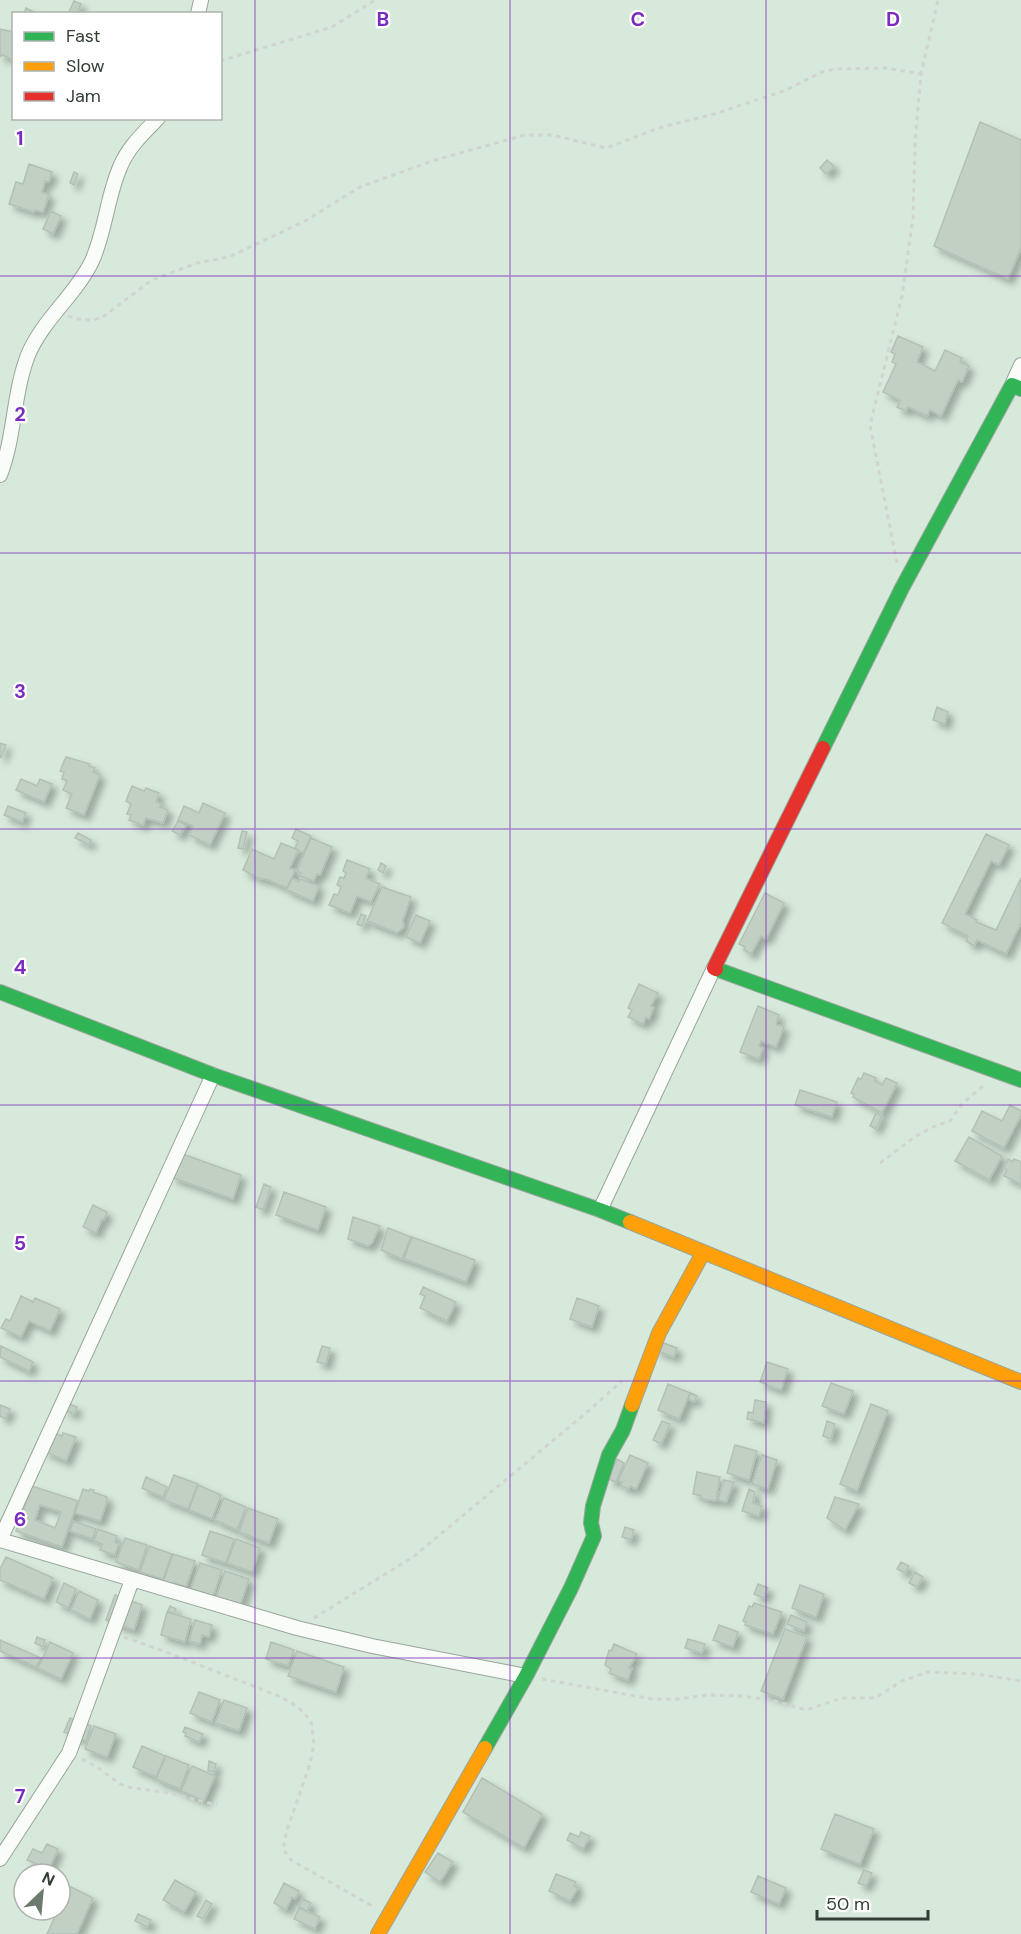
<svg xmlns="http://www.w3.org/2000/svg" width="1021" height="1934" font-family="'DM Sans',sans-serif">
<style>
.building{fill:#c2d0c4;stroke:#b3c1b5;stroke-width:1.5;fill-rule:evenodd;filter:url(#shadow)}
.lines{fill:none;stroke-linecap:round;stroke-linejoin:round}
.street-casing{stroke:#98a59a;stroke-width:16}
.fast-casing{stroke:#98a59a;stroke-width:16}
.slow-casing{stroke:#98a59a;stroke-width:16}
.jam-casing{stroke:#98a59a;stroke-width:16}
.path{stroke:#d0d5d1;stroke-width:3;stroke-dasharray:4.5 4.5;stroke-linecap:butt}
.street{stroke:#f9fcf9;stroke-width:14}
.fast{stroke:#30b455;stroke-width:14}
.slow{stroke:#ff9f0a;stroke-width:14}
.jam{stroke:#e5322d;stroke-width:14}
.grid{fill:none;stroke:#7b2cbf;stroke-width:1.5;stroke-opacity:0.55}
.grid-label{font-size:20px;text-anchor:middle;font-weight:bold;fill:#7b2cbf;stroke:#fff;stroke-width:4.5;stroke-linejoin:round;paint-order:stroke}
</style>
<defs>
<filter id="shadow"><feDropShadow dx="5.5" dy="5.5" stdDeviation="3" flood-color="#0004"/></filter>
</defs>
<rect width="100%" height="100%" fill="#d7e9da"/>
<path class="building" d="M 74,1 L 81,4 L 77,14 L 68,14 Z
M 26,8 L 38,14 L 24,14 Z
M 0,29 L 14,32 L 14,60 L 2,55 L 0,57 Z
M 980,122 L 1021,140 L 1021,248 L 1008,279 L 934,246 Z
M 827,160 L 834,166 L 826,174 L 820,168 Z
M 29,164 L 52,172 L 49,182 L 45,181 L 42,192 L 49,195 L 43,212 L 35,210 L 34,212 L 9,204 L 16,182 L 23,184 Z
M 74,172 L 78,174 L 74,185 L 70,183 Z
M 51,211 L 61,216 L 53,234 L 43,229 Z
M 898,336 L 923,347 L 917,362 L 935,371 L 945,350 L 962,358 L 960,362 L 969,366 L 962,382 L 958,380 L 941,416 L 930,410 L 927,416 L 908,407 L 906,411 L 897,407 L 900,400 L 883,392 L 896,364 L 892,362 L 895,354 L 891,352 Z
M 937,707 L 948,712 L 945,724 L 933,720 Z
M 0,743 L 6,745 L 1,758 L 0,757 Z
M 66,757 L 90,764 L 89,766 L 95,768 L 93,772 L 100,775 L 84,815 L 66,808 L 72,794 L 63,790 L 67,781 L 62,779 L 64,772 L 60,771 Z
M 21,779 L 37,786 L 40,779 L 52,784 L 44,802 L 16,790 Z
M 132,786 L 144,791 L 146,788 L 159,793 L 156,802 L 162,804 L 160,807 L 168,810 L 163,823 L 146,818 L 143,825 L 129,820 L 131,815 L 127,814 L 131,804 L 126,801 Z
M 203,803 L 225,813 L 210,845 L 189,835 L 193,826 L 178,820 L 184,806 L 199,813 Z
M 8,806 L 26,813 L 22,822 L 4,815 Z
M 178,821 L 186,825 L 180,835 L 172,831 Z
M 296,829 L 311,836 L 303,853 L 295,848 L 298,841 L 292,838 Z
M 242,831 L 247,832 L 243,849 L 238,848 Z
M 78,833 L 91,840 L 89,845 L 75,838 Z
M 986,834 L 1009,845 L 999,865 L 991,861 L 965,914 L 977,920 L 976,922 L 996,930 L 1021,878 L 1021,923 L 1006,954 L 977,940 L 974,946 L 966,941 L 968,936 L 942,923 Z
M 311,838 L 332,847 L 320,875 L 317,874 L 314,881 L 300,876 L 301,873 L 297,871 Z
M 281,843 L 298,850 L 290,868 L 295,870 L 287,888 L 269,880 L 258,878 L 243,870 L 252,849 L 274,859 Z
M 347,860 L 370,869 L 366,878 L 380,884 L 371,902 L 357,896 L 350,913 L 329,905 L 334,894 L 338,895 L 341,887 L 337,885 L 340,877 L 344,878 L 346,873 L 343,871 Z
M 381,863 L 386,866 L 383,873 L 378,870 Z
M 292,878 L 299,882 L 300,879 L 319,886 L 313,901 L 287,890 Z
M 382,887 L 411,897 L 403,920 L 404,927 L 397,933 L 367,921 Z
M 765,893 L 784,903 L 766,939 L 761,936 L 751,954 L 744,950 L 745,947 L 739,944 Z
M 361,914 L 366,916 L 362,926 L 357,924 Z
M 416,915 L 430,921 L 420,943 L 406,937 Z
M 639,984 L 658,993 L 651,1006 L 654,1007 L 649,1019 L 646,1017 L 643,1024 L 628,1017 L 632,1010 L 628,1008 Z
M 758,1006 L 779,1015 L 776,1024 L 784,1027 L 776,1047 L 761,1041 L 759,1046 L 763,1048 L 759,1059 L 740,1052 Z
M 864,1073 L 876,1078 L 875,1081 L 882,1085 L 886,1078 L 897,1083 L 882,1113 L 853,1097 L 854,1094 L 851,1093 L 858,1078 L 861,1079 Z
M 800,1090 L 837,1102 L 832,1117 L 795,1105 Z
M 1010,1105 L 1021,1111 L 1021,1115 L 1004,1148 L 972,1131 L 982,1111 L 1002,1121 Z
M 876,1113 L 882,1116 L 876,1129 L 870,1126 Z
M 969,1137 L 1002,1156 L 989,1180 L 955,1161 Z
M 180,1153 L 241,1175 L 233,1199 L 171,1177 Z
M 1008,1159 L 1013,1162 L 1014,1159 L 1021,1162 L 1021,1184 L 1004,1176 L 1007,1170 L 1004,1168 Z
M 264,1184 L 271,1187 L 263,1210 L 256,1207 Z
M 284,1192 L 326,1207 L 318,1230 L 276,1215 Z
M 93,1205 L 107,1212 L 104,1220 L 102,1219 L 96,1233 L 83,1227 Z
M 353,1217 L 380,1226 L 372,1243 L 368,1246 L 348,1239 Z
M 388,1228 L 411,1237 L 402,1259 L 381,1250 Z
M 412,1237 L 475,1260 L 466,1282 L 404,1259 Z
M 423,1287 L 456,1302 L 447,1321 L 420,1308 L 425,1296 L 420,1294 Z
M 21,1296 L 33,1302 L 35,1298 L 60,1309 L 50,1331 L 29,1321 L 21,1337 L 1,1328 L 6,1319 L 10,1321 Z
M 577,1298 L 599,1306 L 592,1327 L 570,1319 Z
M 658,1341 L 677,1348 L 674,1357 L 655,1350 Z
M 1,1346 L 33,1362 L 29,1371 L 0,1357 Z
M 322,1346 L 330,1348 L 326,1364 L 317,1362 Z
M 767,1362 L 788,1369 L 781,1390 L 760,1382 Z
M 831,1383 L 853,1391 L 844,1414 L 822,1406 Z
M 668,1384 L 690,1393 L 679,1419 L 658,1410 Z
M 691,1393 L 697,1396 L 694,1402 L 688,1399 Z
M 755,1400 L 766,1402 L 764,1423 L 747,1419 L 748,1412 L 753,1413 Z
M 67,1403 L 77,1407 L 74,1414 L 64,1410 Z
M 871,1404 L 888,1411 L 857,1491 L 840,1484 Z
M 0,1405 L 10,1409 L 5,1419 L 0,1416 Z
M 662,1421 L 670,1424 L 661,1444 L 653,1440 Z
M 827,1421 L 835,1424 L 831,1439 L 823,1436 Z
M 52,1432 L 62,1436 L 63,1433 L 76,1437 L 66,1461 L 44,1451 Z
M 735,1445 L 757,1451 L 749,1480 L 727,1473 Z
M 630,1455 L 648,1463 L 636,1489 L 630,1486 L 629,1489 L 621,1486 L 622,1482 L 618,1481 Z
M 762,1455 L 777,1460 L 768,1489 L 752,1484 Z
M 617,1459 L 624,1463 L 616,1482 L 608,1479 Z
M 697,1472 L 720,1477 L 716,1501 L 703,1499 L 701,1496 L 693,1494 Z
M 174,1475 L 198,1484 L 188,1509 L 164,1500 Z
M 146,1477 L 167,1487 L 163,1497 L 142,1488 Z
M 724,1480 L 734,1482 L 726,1502 L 718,1500 Z
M 198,1485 L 221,1495 L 212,1519 L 189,1510 Z
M 32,1486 L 78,1501 L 62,1547 L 16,1531 ZM 40,1505 L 61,1512 L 55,1528 L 35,1520 Z
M 83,1489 L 89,1491 L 90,1489 L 94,1490 L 93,1492 L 107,1497 L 107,1502 L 100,1521 L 75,1513 Z
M 749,1489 L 755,1492 L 753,1503 L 762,1506 L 759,1516 L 742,1511 Z
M 835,1497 L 859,1504 L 845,1530 L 827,1518 Z
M 224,1498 L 246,1507 L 237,1530 L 215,1520 Z
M 248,1508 L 278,1519 L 269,1543 L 239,1532 Z
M 73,1521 L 96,1529 L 92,1539 L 70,1531 Z
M 625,1527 L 634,1530 L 631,1540 L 622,1537 Z
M 98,1529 L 117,1536 L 115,1542 L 119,1544 L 115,1555 L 100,1550 L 102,1544 L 94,1541 Z
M 210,1531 L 234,1539 L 226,1563 L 202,1555 Z
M 125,1538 L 147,1545 L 139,1570 L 116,1562 Z
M 236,1539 L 260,1548 L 252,1572 L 227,1563 Z
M 149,1546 L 172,1554 L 163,1579 L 140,1572 Z
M 173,1554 L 195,1561 L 186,1587 L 174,1583 L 172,1588 L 162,1585 Z
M 6,1557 L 53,1578 L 44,1599 L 0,1580 L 0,1569 Z
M 901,1562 L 909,1566 L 905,1573 L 897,1569 Z
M 200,1563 L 222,1570 L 213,1597 L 191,1589 Z
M 225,1571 L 249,1579 L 240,1606 L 216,1598 Z
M 915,1572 L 923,1577 L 917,1587 L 909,1583 Z
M 64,1583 L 76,1589 L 68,1608 L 56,1602 Z
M 758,1584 L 768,1588 L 764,1598 L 754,1594 Z
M 800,1585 L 824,1594 L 816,1617 L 792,1608 Z
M 79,1591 L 98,1600 L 90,1619 L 71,1610 Z
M 115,1595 L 142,1605 L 134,1630 L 106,1620 Z
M 754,1603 L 782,1612 L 773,1634 L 745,1625 L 746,1622 L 743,1621 L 749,1606 L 752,1607 Z
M 170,1606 L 176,1609 L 174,1614 L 168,1611 Z
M 167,1612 L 191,1619 L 185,1642 L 161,1635 Z
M 791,1615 L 807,1622 L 804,1631 L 787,1624 Z
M 195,1620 L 212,1625 L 209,1637 L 202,1635 L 200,1644 L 189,1641 Z
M 719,1625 L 738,1632 L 733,1647 L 713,1640 Z
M 785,1629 L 807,1637 L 783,1699 L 761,1691 Z
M 37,1637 L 45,1640 L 43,1647 L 35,1643 Z
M 688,1639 L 705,1644 L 702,1653 L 685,1648 Z
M 0,1640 L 41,1658 L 36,1667 L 0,1651 Z
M 50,1642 L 73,1653 L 61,1679 L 38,1668 Z
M 271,1642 L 294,1650 L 288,1666 L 266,1659 Z
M 614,1644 L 637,1654 L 629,1668 L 632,1668 L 628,1680 L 609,1673 L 611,1669 L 605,1665 L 609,1650 L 611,1651 Z
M 297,1651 L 344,1667 L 336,1692 L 288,1676 Z
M 199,1692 L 220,1700 L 212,1722 L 190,1713 Z
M 224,1700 L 247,1708 L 239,1731 L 215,1723 Z
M 70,1718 L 91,1726 L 86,1741 L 64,1732 Z
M 94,1726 L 116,1734 L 107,1757 L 85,1749 Z
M 185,1727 L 203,1734 L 199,1742 L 185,1736 L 186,1733 L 183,1732 Z
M 142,1746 L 165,1756 L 156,1777 L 133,1767 Z
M 166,1756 L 189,1765 L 180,1789 L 156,1779 Z
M 209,1761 L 216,1764 L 214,1772 L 208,1771 Z
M 192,1766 L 215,1776 L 204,1801 L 181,1791 Z
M 482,1778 L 542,1814 L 524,1848 L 463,1812 Z
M 835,1814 L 874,1829 L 860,1864 L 821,1849 Z
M 581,1832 L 590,1836 L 583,1849 L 567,1840 L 570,1833 L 579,1837 Z
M 47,1844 L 58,1849 L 49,1869 L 27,1860 L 33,1849 L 42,1853 Z
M 438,1853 L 453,1862 L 440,1882 L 425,1872 Z
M 864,1870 L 872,1873 L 866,1886 L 858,1883 Z
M 556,1874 L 576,1882 L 574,1886 L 578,1888 L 570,1901 L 549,1891 Z
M 758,1876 L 786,1888 L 779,1904 L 751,1892 Z
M 175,1880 L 196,1892 L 184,1912 L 163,1900 Z
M 284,1883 L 299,1891 L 295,1899 L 292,1897 L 286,1910 L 274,1903 Z
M 69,1886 L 93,1898 L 77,1934 L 47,1934 L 58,1910 L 60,1910 L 60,1905 Z
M 303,1899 L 311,1903 L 307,1911 L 299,1907 Z
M 206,1900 L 212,1904 L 203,1919 L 197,1916 Z
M 299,1908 L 320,1917 L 315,1929 L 294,1919 Z
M 138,1914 L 151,1920 L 147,1927 L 135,1921 Z"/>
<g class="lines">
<defs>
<path id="street" d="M 198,14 L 201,0
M 1012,385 L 1021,365
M 0,475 C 15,437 13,394 28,355 C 43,319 75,296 92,261 C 106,230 107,195 121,165 C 129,146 144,133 158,118
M 600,1210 L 714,968
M 0,1540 L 297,1628 L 372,1646 L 526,1676
M 0,1540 L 213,1075
M 0,1859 L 69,1753 L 132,1580"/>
<path id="fast" d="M 823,748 L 902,588 L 1012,385 L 1021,389
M 716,969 L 1021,1080
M 0,992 L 213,1075 L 600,1210 L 630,1222
M 485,1748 L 526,1676 L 571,1588 L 594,1536 L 591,1523 L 593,1506 L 609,1455 L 623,1430 L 632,1405"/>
<path id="slow" d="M 630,1222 L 1021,1382
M 632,1405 L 659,1333 L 703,1253
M 378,1934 L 485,1748"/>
<path id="jam" d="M 716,969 L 714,968 L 823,748"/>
</defs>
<use href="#street" class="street-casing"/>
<use href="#fast" class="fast-casing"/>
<use href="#slow" class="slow-casing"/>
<use href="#jam" class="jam-casing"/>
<path class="path" d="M 220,61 L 332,27 L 375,0
M 68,316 L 82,320 L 94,320 L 104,316 L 152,280 L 197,263 L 229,257 L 305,221 L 360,187 L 435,160 L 525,135 L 552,135 L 606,148 L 662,127 L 711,115 L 784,91 L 822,72 L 835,69 L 886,68 L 921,74
M 897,563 L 870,425 L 902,296 L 913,218 L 915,142 L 921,74 L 938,0
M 880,1163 L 916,1136 L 933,1127 L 950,1121 L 962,1104 L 984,1085
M 314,1618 L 413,1557 L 586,1413 L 622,1381
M 124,1637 L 169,1653 L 281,1697 L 298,1707 L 311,1721 L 314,1744 L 310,1764 L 287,1830 L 283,1849 L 291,1860 L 374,1907
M 542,1679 L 652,1699 L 678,1699 L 707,1695 L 742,1696 L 771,1700 L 806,1710 L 842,1698 L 875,1698 L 902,1681 L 928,1672 L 977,1674 L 1021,1681
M 82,1759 L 97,1767 L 120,1784 L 128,1787 L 169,1793 L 217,1805"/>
<use href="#street" class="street"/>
<use href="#fast" class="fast"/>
<use href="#slow" class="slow"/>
<use href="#jam" class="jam"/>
</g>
<path class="grid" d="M 255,0 L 255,1934M 510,0 L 510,1934M 766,0 L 766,1934M 0,276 L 1021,276M 0,553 L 1021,553M 0,829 L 1021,829M 0,1105 L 1021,1105M 0,1381 L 1021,1381M 0,1658 L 1021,1658"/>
<g class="grid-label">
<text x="383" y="26">B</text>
<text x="638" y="26">C</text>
<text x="893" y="26">D</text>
<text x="20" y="145">1</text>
<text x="20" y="421">2</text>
<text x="20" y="698">3</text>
<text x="20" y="974">4</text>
<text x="20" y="1250">5</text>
<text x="20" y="1526">6</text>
<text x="20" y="1803">7</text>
</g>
<rect x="12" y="12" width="210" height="108" fill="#ffffff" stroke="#adb2ae" stroke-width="1.5"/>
<rect x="24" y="32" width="30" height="9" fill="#30b455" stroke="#adb2ae" stroke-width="1.5"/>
<text x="66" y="42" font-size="18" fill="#323e34">Fast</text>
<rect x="24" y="62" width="30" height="9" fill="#ff9f0a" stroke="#adb2ae" stroke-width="1.5"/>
<text x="66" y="72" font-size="18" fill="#323e34">Slow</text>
<rect x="24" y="92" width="30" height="9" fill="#e5322d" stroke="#adb2ae" stroke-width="1.5"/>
<text x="66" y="102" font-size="18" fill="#323e34">Jam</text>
<g transform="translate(42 1892) rotate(26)"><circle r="28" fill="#ffffff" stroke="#adb2ae" stroke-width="1.5"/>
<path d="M0-4.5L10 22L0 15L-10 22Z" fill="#6c7a6e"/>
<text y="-9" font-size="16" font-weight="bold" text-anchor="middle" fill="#323e34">N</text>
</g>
<path d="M817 1910v9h111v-9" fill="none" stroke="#323e34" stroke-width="3"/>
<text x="826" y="1910" font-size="18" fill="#323e34" stroke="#ffffff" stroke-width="4.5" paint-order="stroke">50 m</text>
</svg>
